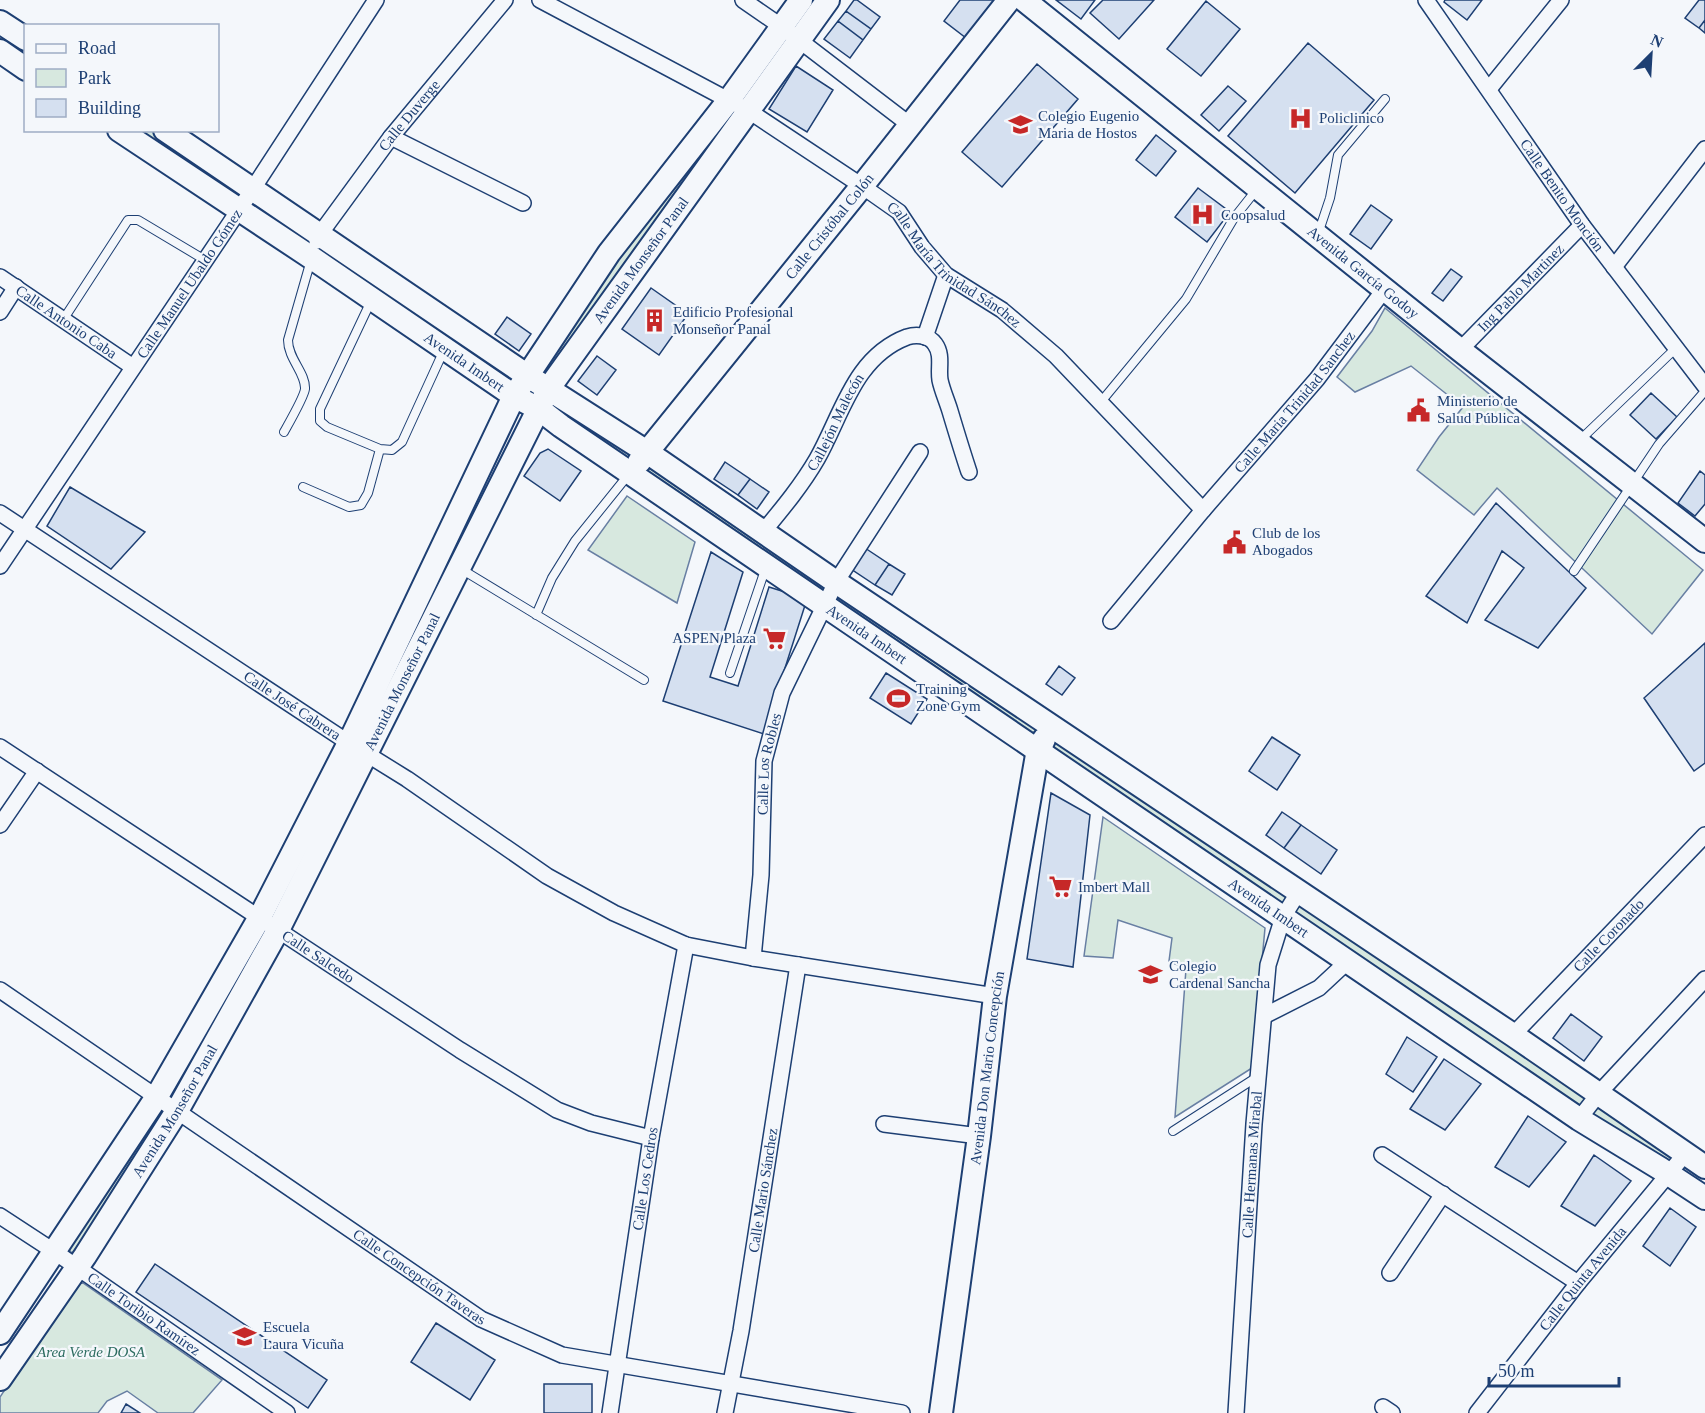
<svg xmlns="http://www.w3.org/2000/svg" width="1705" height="1413" font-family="'Times New Roman',serif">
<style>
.green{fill:#d7e8df;stroke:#687fa3;stroke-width:1.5}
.building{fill:#d5e0f0;stroke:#1d3f73;stroke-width:1.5}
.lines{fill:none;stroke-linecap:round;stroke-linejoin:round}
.lane-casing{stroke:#1d3f73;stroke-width:10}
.street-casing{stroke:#1d3f73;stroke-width:18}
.secondary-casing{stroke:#1d3f73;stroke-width:26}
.lane{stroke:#f4f7fb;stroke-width:8}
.street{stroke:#f4f7fb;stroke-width:15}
.secondary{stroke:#f4f7fb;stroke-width:22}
.labels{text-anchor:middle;stroke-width:4.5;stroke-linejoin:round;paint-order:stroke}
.street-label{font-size:15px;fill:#1d3f73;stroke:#f4f7fb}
.poi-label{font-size:15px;fill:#1d3f73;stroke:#f4f7fb;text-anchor:start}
.park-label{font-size:15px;font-style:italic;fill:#2c6c60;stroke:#f4f7fb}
</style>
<rect width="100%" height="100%" fill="#f4f7fb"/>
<path class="green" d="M 731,108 L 739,114 L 550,379 L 538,371 L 582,305 Z
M 128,131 L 157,131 L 245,188 L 237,204 Z
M 1385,308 L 1703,570 L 1652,634 L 1497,488 L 1474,515 L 1417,470 L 1439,437 L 1463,407 L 1411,366 L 1355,392 L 1337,377 L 1372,331 Z
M 557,399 L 633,452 L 626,461 L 548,409 Z
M 647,462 L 830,585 L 821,598 L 638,472 Z
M 627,496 L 695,542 L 677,603 L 588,550 Z
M 841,594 L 1041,729 L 1033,742 L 831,604 Z
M 1054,737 L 1288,894 L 1279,908 L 1047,749 Z
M 1103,817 L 1265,928 L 1252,1068 L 1175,1117 L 1186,969 L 1169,961 L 1172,938 L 1118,920 L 1113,958 L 1084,956 Z
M 1298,902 L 1588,1098 L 1578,1113 L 1292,915 Z
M 1600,1105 L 1678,1155 L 1668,1165 L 1589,1117 Z
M 157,1110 L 168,1114 L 75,1256 L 65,1246 Z
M 83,1283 L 222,1380 L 193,1413 L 158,1413 L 127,1391 L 107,1401 L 98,1413 L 0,1413 L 0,1397 L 74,1284 Z"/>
<path class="building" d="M 854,0 L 857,0 L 880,17 L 871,29 L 846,11 Z
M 960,0 L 995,0 L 966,38 L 944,21 Z
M 1056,0 L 1095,0 L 1081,19 Z
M 1103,0 L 1154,0 L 1119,39 L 1090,13 Z
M 1445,0 L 1482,0 L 1467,20 L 1444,2 Z
M 1699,0 L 1705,0 L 1705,20 L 1699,28 L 1685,18 Z
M 1206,1 L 1240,29 L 1201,76 L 1167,49 Z
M 846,11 L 871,29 L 863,40 L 838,21 Z
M 1705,20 L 1705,33 L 1699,28 Z
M 838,21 L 863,40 L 850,58 L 824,39 Z
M 1308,43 L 1374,100 L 1295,193 L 1228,136 Z
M 1037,64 L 1078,99 L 1002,187 L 962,152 Z
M 796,66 L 833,90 L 807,132 L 769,109 Z
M 1228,86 L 1246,101 L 1219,131 L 1201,115 Z
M 1156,135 L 1176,151 L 1156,176 L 1136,160 Z
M 1198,188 L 1230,212 L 1207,242 L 1175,217 Z
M 1371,205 L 1392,220 L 1371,249 L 1350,234 Z
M 1451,269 L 1462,277 L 1443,301 L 1432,293 Z
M 651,288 L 688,314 L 659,355 L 622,329 Z
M 507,317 L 531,334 L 519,351 L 495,334 Z
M 597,356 L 616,370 L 597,395 L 578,381 Z
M 1651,393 L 1677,417 L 1656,439 L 1630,415 Z
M 548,449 L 581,471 L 560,501 L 524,476 L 540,453 Z
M 725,462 L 750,479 L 738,495 L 714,479 Z
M 1700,471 L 1705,475 L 1705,504 L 1695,516 L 1678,503 Z
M 750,479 L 769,492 L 757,509 L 738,495 Z
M 70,487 L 145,532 L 111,569 L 47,526 Z
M 1496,503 L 1586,588 L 1538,648 L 1485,620 L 1524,568 L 1502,551 L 1467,623 L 1426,596 Z
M 865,548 L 889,564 L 875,585 L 851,569 Z
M 711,552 L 743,572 L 710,677 L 738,686 L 769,587 L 807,599 L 764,734 L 663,701 Z
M 889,564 L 905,574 L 892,595 L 875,585 Z
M 1705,643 L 1705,763 L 1694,771 L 1644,698 Z
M 1059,666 L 1075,678 L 1062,695 L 1046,684 Z
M 886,673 L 927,699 L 911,724 L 870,698 Z
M 1272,737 L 1300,755 L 1277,790 L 1249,771 Z
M 1051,793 L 1090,815 L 1073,967 L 1027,959 Z
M 1282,812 L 1301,825 L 1284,848 L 1266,835 Z
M 1301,825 L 1337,850 L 1321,874 L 1284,848 Z
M 1571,1014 L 1602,1037 L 1584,1061 L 1553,1038 Z
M 1407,1037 L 1437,1057 L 1413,1092 L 1386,1074 Z
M 1444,1059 L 1481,1084 L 1445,1130 L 1410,1109 Z
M 1528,1116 L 1566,1142 L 1529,1187 L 1495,1167 Z
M 1594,1155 L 1631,1181 L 1595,1226 L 1561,1206 Z
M 1670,1208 L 1696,1227 L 1670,1266 L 1643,1246 Z
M 155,1264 L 327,1380 L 308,1408 L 136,1292 Z
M 436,1323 L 495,1360 L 470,1400 L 411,1362 Z
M 544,1384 L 592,1384 L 592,1413 L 544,1413 Z
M 126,1404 L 140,1413 L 121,1413 Z"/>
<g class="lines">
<defs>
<path id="lane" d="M 1319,231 L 1330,198 L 1338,155 L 1385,99
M 371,301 L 320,409 L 320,421 L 327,427 L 380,449 L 392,450 L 402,442 L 444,350
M 63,320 L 128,220 L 138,220 L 205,260
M 1100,403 L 1186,299 L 1234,218 L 1257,189
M 284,432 C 289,423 304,397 305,389 C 306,373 288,359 288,340 L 311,260
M 1579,441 L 1676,348
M 303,487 L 349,507 L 361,505 L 368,493 L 380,449
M 461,569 L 644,680
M 1574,571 L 1659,444 L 1705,391
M 536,615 L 552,578 L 575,541 L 629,474
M 730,673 L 766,567
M 1173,1131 L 1257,1077"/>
<g id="street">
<path id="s1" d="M 540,0 L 749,111 L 862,186 L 899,212 L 922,247 L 946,275 L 1002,310 L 1056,356 L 1203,510"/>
<path d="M 743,0 L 782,27 L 910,125"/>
<path id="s2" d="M 1426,0 L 1582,225 L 1705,386"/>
<path d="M 1489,89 L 1561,0"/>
<path d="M 391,137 L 523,203"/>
<path id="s3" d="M 317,241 L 320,234 L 391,137 L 505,0"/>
<path d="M 1614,267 L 1705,149"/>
<path id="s4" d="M 0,277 L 133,367"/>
<path d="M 0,312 L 16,287"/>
<path d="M 925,337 L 946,275"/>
<path id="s5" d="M 1460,350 L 1582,225"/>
<path id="s6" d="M 0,513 L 349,743 L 407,779 L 547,876 L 614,913 L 686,945 L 753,958 L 995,996"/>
<path id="s7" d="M 763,532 C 782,509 802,485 817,459 C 842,415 854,357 907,337 C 916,334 929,335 935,344 C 943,355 938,368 940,380 C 942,390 947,401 950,411 C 956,431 962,451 969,472"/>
<path id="s8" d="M 0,566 L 239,210 L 376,0"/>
<path id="s9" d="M 1111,621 L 1203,510 L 1317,379 L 1384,290"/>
<path id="s10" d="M 0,747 L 460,1050 L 557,1110 L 591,1123 L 651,1138"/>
<path d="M 0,825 L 37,771"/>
<path id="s11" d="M 753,958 L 761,875 L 764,761 L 782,693 L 836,582 L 920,452"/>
<path id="s12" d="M 0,990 L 481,1319 L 562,1355 L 902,1413"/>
<path d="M 1264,1016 L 1319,988 L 1348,961"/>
<path id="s13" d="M 1513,1035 L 1705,835"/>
<path d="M 1579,1119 L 1600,1092 L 1705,979"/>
<path d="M 884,1124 L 979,1136"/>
<path d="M 1382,1155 L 1578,1283"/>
<path id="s14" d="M 0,1216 L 55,1252 L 287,1413"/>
<path d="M 1390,1273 L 1443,1194"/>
<path d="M 1383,1407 L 1392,1413"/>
<path id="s15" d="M 610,1413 L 651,1138 L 686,945"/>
<path id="s16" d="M 725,1413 L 741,1331 L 798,965"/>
<path id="s17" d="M 1236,1413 L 1254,1124 L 1268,965 L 1283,917 L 1298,893"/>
<path id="s18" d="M 1477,1413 L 1578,1283 L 1685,1154"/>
</g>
<g id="secondary">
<path id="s19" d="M 1024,0 L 1460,350 L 1705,541"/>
<path d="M 0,22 L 26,39"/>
<path d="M 0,51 L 26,69"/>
<path id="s20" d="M 119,130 L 312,258 L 514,396 L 539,409 L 561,426 L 1579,1119 L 1661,1169 L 1705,1198"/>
<path d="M 165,130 L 528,376 L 647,452 L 836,582 L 1513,1035 L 1705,1167"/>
<path id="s21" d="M 639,462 L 862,186 L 1009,0"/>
<path d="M 0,1333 L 156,1098 L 260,917 L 349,743 L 514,396 L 609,253 L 729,100 L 801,0"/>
<path id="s22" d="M 0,1379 L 85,1256 L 177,1111 L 278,930 L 549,388 L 828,0"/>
<path id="s23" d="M 941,1413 L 979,1136 L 995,996 L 1037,755 L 1044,739"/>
</g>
</defs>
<use href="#lane" class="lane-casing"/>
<use href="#street" class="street-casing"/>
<use href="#secondary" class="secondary-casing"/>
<use href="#lane" class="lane"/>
<use href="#street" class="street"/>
<use href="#secondary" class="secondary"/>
</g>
<defs>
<symbol id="hospital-bare" viewBox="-9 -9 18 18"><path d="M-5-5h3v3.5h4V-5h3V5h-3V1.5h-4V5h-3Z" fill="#c62828" stroke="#f4f7fb" stroke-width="2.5" paint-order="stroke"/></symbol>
<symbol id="school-bare" viewBox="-9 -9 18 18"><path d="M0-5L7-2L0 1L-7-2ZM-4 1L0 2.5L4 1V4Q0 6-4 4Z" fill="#c62828" stroke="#f4f7fb" stroke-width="2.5" paint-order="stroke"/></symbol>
<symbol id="building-bare" viewBox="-9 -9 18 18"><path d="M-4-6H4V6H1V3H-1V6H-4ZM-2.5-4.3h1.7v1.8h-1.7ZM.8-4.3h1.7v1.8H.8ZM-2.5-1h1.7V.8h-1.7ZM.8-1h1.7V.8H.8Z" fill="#c62828" stroke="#f4f7fb" stroke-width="2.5" paint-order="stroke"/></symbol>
<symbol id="civic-bare" viewBox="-9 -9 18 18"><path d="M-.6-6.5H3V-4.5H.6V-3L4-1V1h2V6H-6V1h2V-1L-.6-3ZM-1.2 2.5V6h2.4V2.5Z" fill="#c62828" stroke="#f4f7fb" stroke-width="2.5" paint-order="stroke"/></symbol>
<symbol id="supermarket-bare" viewBox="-9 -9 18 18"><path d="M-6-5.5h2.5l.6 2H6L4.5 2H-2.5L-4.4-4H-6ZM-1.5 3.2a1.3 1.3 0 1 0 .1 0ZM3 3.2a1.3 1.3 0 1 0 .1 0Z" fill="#c62828" stroke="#f4f7fb" stroke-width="2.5" paint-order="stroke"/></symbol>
<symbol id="stadium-bare" viewBox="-9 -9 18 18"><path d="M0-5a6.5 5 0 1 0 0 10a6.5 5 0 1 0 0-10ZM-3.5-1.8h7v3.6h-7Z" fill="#c62828" stroke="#f4f7fb" stroke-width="2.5" paint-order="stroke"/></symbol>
</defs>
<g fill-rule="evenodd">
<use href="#hospital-bare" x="1284" y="102" width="33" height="33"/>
<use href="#school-bare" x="1004" y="108" width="33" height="33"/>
<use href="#hospital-bare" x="1186" y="198" width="33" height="33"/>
<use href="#building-bare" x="638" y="304" width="33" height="33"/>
<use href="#civic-bare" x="1402" y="394" width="33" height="33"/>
<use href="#civic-bare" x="1218" y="526" width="33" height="33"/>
<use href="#supermarket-bare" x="758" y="622" width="33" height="33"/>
<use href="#stadium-bare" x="882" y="682" width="33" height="33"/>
<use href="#supermarket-bare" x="1044" y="870" width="33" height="33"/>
<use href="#school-bare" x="1134" y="958" width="33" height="33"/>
<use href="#school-bare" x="228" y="1320" width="33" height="33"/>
</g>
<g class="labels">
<g class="street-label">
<text dy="5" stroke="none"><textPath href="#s3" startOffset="156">Calle Duverge</textPath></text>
<text dy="5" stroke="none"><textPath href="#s2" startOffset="238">Calle Benito Monción</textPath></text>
<text dy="5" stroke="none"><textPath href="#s21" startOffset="303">Calle Cristóbal Colón</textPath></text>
<text dy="5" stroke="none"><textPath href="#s22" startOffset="1292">Avenida Monseñor Panal</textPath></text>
<text dy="5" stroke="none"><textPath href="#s1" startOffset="495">Calle María Trinidad Sánchez</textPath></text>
<text dy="5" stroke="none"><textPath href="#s19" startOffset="435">Avenida García Godoy</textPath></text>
<text dy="5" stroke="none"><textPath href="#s8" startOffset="340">Calle Manuel Ubaldo Gómez</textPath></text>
<text dy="5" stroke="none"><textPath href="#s5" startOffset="87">Ing Pablo Martinez</textPath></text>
<text dy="5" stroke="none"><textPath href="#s4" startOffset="80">Calle Antonio Caba</textPath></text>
<text dy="5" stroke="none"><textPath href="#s20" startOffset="416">Avenida Imbert</textPath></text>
<text dy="5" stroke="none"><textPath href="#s9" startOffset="286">Calle Maria Trinidad Sanchez</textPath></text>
<text dy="5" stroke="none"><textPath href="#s7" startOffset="132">Callejón Malecón</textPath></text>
<text dy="5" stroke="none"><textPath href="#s20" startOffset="902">Avenida Imbert</textPath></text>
<text dy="5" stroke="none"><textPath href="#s22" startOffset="806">Avenida Monseñor Panal</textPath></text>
<text dy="5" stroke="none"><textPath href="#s6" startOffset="350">Calle José Cabrera</textPath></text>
<text dy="5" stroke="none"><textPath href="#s11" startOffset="195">Calle Los Robles</textPath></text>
<text dy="5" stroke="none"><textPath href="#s20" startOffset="1388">Avenida Imbert</textPath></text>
<text dy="5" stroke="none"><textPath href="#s13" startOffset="138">Calle Coronado</textPath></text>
<text dy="5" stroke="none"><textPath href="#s10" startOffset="381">Calle Salcedo</textPath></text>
<text dy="5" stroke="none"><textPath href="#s23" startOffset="348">Avenida Don Mario Concepción</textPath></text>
<text dy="5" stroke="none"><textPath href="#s22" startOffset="320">Avenida Monseñor Panal</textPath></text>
<text dy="5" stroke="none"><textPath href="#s17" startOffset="249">Calle Hermanas Mirabal</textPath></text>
<text dy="5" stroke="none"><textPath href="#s15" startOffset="237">Calle Los Cedros</textPath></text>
<text dy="5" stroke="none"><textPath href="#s16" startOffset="226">Calle Mario Sánchez</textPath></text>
<text dy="5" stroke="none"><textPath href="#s12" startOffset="508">Calle Concepción Taveras</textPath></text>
<text dy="5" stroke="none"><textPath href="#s18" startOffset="171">Calle Quinta Avenida</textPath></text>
<text dy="5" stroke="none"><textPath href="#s14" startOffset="174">Calle Toribio Ramírez</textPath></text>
</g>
<g class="poi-label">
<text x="1038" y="121">Colegio Eugenio<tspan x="1038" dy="17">Maria de Hostos</tspan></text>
<text x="1319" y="123">Policlinico</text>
<text x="1221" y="220">Coopsalud</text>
<text x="673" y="317">Edificio Profesional<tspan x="673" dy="17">Monseñor Panal</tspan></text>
<text x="1437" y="406">Ministerio de<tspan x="1437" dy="17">Salud Pública</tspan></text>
<text x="1252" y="538">Club de los<tspan x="1252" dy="17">Abogados</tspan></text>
<text x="756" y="643" text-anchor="end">ASPEN Plaza</text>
<text x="916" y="694">Training<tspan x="916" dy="17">Zone Gym</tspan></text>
<text x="1078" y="892">Imbert Mall</text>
<text x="1169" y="971">Colegio<tspan x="1169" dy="17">Cardenal Sancha</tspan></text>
<text x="263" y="1332">Escuela<tspan x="263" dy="17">Laura Vicuña</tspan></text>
</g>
<g class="park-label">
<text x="91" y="1357">Area Verde DOSA</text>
</g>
</g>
<rect x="24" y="24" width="195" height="108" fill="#f4f7fb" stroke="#9eadc5" stroke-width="1.5"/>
<rect x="36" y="44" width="30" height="9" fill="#f4f7fb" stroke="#9eadc5" stroke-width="1.5"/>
<text x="78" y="54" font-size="18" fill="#1d3f73">Road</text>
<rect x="36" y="69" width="30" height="18" fill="#d7e8df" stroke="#9eadc5" stroke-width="1.5"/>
<text x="78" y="84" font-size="18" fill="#1d3f73">Park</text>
<rect x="36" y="99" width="30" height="18" fill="#d5e0f0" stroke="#9eadc5" stroke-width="1.5"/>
<text x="78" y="114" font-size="18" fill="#1d3f73">Building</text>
<g transform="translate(1651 54) rotate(24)" stroke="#f4f7fb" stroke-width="4.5" paint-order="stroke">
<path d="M0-4.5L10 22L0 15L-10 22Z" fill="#1d3f73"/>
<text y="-9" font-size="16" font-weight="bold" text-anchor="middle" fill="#1d3f73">N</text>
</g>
<path d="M1489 1377v9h130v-9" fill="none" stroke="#1d3f73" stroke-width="3"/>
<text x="1498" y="1377" font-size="18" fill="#1d3f73" stroke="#f4f7fb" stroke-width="4.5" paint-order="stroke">50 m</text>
</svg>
